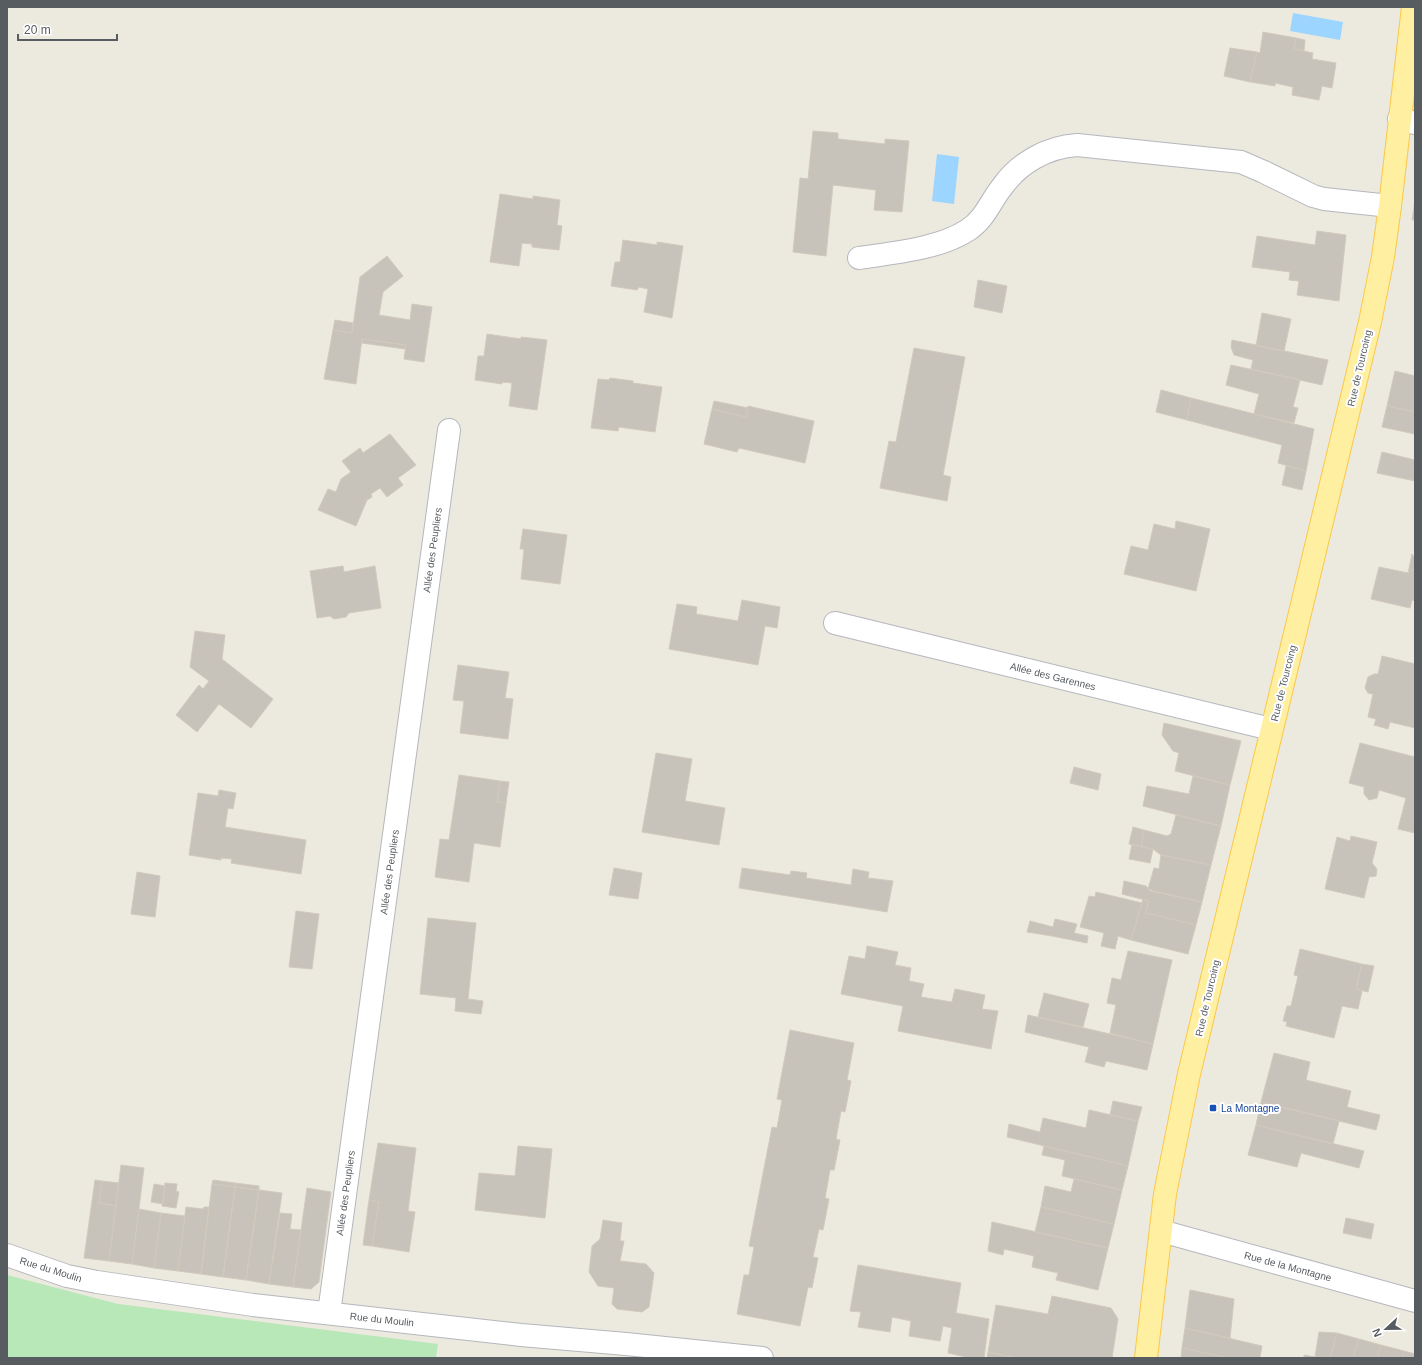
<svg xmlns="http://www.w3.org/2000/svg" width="1422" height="1365" font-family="Arial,sans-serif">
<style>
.green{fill:#b8e7b8}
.water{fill:#9cd5ff}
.building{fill:#c7c3bb;stroke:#d1cabc}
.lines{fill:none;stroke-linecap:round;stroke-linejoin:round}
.minor-casing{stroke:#b4b7bd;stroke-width:24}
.major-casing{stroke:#fcc847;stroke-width:24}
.minor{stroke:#fff;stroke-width:22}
.major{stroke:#ffefa1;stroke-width:22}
.transit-dot{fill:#1a4fb4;stroke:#fff;stroke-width:1.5}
.labels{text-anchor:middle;stroke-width:4;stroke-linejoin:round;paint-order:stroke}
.street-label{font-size:10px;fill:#575c61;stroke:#fff}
.transit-label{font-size:10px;fill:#164399;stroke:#fff;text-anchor:start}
</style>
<rect width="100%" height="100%" fill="#ece9de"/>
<path class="green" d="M 7,1275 L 118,1304 L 438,1344 L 436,1358 L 7,1358 Z"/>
<path class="water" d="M 1293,13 L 1343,22 L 1340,40 L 1290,31 Z
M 937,154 L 959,157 L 954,204 L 932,201 Z"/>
<path class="building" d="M 1263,32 L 1296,38 L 1294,49 L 1313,53 L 1312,59 L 1336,63 L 1332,88 L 1322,86 L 1319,100 L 1292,95 L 1293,87 L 1275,83 L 1275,86 L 1250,82 L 1257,52 L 1260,53 Z
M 1296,38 L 1305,40 L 1304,51 L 1294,49 Z
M 1230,48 L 1257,52 L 1250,82 L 1224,76 Z
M 813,131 L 838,133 L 838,139 L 885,144 L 885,139 L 909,141 L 902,212 L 874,210 L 876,190 L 833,185 L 826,256 L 793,252 L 800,178 L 808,179 Z
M 500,194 L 533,199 L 533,196 L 560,200 L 557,225 L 562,226 L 559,250 L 532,247 L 532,244 L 522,243 L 519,266 L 490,262 Z
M 1415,200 L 1415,220 L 1412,220 Z
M 1317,231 L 1346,235 L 1339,301 L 1297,295 L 1299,281 L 1289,280 L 1290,272 L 1252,267 L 1257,236 L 1315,245 Z
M 623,240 L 657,245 L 657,242 L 683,246 L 672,318 L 644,312 L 648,289 L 639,287 L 637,290 L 611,286 L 615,262 L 620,262 Z
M 387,256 L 403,276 L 383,292 L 379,315 L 410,320 L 412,304 L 432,307 L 424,362 L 404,359 L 406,345 L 362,339 L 356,384 L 324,379 L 333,330 L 352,333 L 360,277 Z
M 978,280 L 1007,286 L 1002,313 L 974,307 Z
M 1262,313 L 1291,319 L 1284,351 L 1256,346 Z
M 335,320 L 353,323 L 352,333 L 333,330 Z
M 487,334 L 521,339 L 521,337 L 547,340 L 537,410 L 509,406 L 512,383 L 502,382 L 502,384 L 475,380 L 478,356 L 484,356 Z
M 362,339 L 406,345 L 405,349 L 362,343 Z
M 1232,340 L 1328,360 L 1322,385 L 1251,369 L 1253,360 L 1234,355 L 1231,347 Z
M 914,348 L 965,357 L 943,475 L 951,477 L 947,501 L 880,488 L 889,441 L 896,442 Z
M 1231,365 L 1300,380 L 1293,407 L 1298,408 L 1294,423 L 1254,414 L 1259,394 L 1226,385 Z
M 1395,371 L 1415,376 L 1415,412 L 1387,406 Z
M 610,378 L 633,381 L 633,383 L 662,387 L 655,432 L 619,427 L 618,431 L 591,428 L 598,379 L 609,380 Z
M 1161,390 L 1191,398 L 1187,420 L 1156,412 Z
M 1191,398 L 1314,429 L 1306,471 L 1278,463 L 1282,445 L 1187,420 Z
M 714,401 L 748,408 L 746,417 L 712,409 Z
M 748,406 L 814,421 L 805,463 L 739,448 L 737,452 L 704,444 L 712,409 L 746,417 Z
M 1387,406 L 1415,412 L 1415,434 L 1382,427 Z
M 390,434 L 416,465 L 398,478 L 403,485 L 387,497 L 380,488 L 371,494 L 372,497 L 367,500 L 356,526 L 318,510 L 328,489 L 336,492 L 341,479 L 351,472 L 342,461 L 360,448 L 363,453 Z
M 1382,452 L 1415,460 L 1415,481 L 1377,473 Z
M 1286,466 L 1306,471 L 1302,490 L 1282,485 Z
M 1176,521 L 1210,529 L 1196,591 L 1124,574 L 1131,546 L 1148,550 L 1154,524 L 1175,529 Z
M 523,529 L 567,535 L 560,584 L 521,579 L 524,549 L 520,549 Z
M 1412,554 L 1415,558 L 1415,569 L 1408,573 Z
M 343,566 L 344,572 L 375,566 L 381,608 L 349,613 L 346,617 L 334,619 L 330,616 L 317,618 L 310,571 Z
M 1379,567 L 1408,573 L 1415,569 L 1415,568 L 1415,601 L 1412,600 L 1410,608 L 1371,599 Z
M 742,600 L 780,607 L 777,628 L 765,626 L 758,665 L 669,649 L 677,604 L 697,607 L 696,614 L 738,621 Z
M 195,631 L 225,635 L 222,659 L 273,699 L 251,728 L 219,704 L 197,732 L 176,715 L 199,685 L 203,689 L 209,681 L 190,667 Z
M 1382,656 L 1415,664 L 1415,728 L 1390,722 L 1388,729 L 1374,725 L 1376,719 L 1368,717 L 1373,694 L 1368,693 L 1365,688 L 1368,677 L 1374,674 L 1378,674 Z
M 458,665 L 509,672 L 505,698 L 513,699 L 508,739 L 460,733 L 464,701 L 453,700 Z
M 1164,723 L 1241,741 L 1230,785 L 1175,771 L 1179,753 L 1173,751 L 1162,735 Z
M 1360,743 L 1415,757 L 1415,833 L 1398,829 L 1406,798 L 1379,790 L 1377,798 L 1369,800 L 1364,794 L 1364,787 L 1349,783 Z
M 656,753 L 692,759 L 685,801 L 725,808 L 719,845 L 642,832 Z
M 1074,767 L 1101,774 L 1098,790 L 1070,783 Z
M 459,775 L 500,781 L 497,802 L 506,803 L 500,847 L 474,843 L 469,882 L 435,877 L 440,839 L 449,840 Z
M 1193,776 L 1230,785 L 1221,826 L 1143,806 L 1147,786 L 1189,794 Z
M 500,781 L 509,782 L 506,803 L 497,802 Z
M 219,790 L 236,793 L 233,809 L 228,808 L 225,827 L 306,840 L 301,874 L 231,863 L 232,859 L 221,858 L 221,860 L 189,855 L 198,793 L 218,796 Z
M 1176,815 L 1221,826 L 1211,865 L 1161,855 L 1153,849 L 1141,847 L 1144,830 L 1167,836 L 1171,834 Z
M 1133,827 L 1144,830 L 1141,847 L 1129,844 Z
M 1351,836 L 1377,842 L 1372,863 L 1377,869 L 1376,876 L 1369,877 L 1364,898 L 1325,889 L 1337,837 L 1350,841 Z
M 1132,844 L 1153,849 L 1150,863 L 1129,859 Z
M 1161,855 L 1211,865 L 1202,902 L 1154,891 L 1148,889 L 1154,868 L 1159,869 Z
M 614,868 L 642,873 L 638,899 L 609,895 Z
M 742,868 L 790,875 L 791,871 L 807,873 L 806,878 L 851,885 L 853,869 L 869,872 L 868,878 L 893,881 L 887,912 L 739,888 Z
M 137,872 L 160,876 L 155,917 L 131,914 Z
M 1124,881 L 1146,886 L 1150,891 L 1202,902 L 1196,925 L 1146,913 L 1149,901 L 1122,894 Z
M 1096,892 L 1142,903 L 1131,940 L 1118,936 L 1115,949 L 1101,946 L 1104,933 L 1080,927 L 1089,896 L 1095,897 Z
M 1143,899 L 1149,901 L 1146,913 L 1196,925 L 1188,954 L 1131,940 Z
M 296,911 L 319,914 L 312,969 L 289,967 Z
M 428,918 L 476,923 L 468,999 L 483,1001 L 481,1014 L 455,1011 L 456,998 L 420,994 Z
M 1055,919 L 1077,924 L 1074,933 L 1088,936 L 1087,943 L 1052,936 L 1027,932 L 1030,921 L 1053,927 Z
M 867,946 L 898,952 L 895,965 L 911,968 L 909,981 L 924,984 L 921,997 L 952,1002 L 955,989 L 985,995 L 982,1009 L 998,1011 L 991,1049 L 898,1031 L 903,1006 L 841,994 L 849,956 L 865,959 Z
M 1300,949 L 1362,964 L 1356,989 L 1362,991 L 1358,1009 L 1342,1006 L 1334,1038 L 1286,1026 L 1287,1022 L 1283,1021 L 1287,1006 L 1291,1006 L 1298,976 L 1294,975 Z
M 1128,951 L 1172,960 L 1153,1044 L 1110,1033 L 1116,1005 L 1107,1003 L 1112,978 L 1121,980 Z
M 1362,964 L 1374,966 L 1368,992 L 1356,989 Z
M 1044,993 L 1089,1004 L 1083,1027 L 1038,1017 Z
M 1028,1015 L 1153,1044 L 1147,1070 L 1106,1061 L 1104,1067 L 1085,1062 L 1089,1047 L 1025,1032 Z
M 790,1030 L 854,1043 L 847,1080 L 851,1081 L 845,1112 L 841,1111 L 836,1139 L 840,1140 L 834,1170 L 830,1170 L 825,1198 L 829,1199 L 823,1230 L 819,1229 L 813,1257 L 818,1258 L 812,1288 L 808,1287 L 800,1326 L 737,1314 L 744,1275 L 749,1275 L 754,1247 L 749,1246 L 772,1127 L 777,1128 L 782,1100 L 777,1099 Z
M 1274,1053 L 1310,1062 L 1306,1080 L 1351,1091 L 1347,1107 L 1380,1115 L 1376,1130 L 1261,1102 Z
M 1113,1101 L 1142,1107 L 1138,1121 L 1110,1115 Z
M 1261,1102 L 1339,1121 L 1333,1144 L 1256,1125 Z
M 1089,1110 L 1138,1121 L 1128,1166 L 1007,1137 L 1009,1124 L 1040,1132 L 1043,1118 L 1086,1128 Z
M 1256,1125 L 1364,1151 L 1359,1168 L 1301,1153 L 1297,1167 L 1248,1155 Z
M 378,1143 L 416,1148 L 408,1211 L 415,1212 L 409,1252 L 372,1246 L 379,1202 L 369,1200 Z
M 518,1146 L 552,1149 L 545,1218 L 475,1210 L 479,1173 L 515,1176 Z
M 1044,1146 L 1128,1166 L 1122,1190 L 1062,1176 L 1065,1160 L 1042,1155 Z
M 121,1165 L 144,1168 L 132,1264 L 109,1261 Z
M 1074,1179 L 1122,1190 L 1114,1224 L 1041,1207 L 1045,1186 L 1071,1192 Z
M 95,1180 L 102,1181 L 99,1203 L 116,1206 L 109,1261 L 84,1258 Z
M 213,1180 L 235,1183 L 235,1187 L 212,1184 Z
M 102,1181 L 119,1183 L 116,1206 L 99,1203 Z
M 165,1183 L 177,1184 L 176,1191 L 179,1192 L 176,1208 L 162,1206 Z
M 235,1183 L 259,1186 L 259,1190 L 235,1187 Z
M 154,1184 L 165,1186 L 163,1204 L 151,1202 Z
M 212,1184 L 235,1187 L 223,1277 L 201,1274 Z
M 235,1187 L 259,1190 L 246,1280 L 223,1277 Z
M 307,1188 L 331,1192 L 319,1282 L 311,1289 L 293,1287 Z
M 259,1190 L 282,1193 L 269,1284 L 246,1280 Z
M 369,1200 L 379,1202 L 372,1246 L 363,1245 Z
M 186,1207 L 203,1209 L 204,1207 L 209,1207 L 201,1274 L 178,1271 Z
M 1041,1207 L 1114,1224 L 1108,1248 L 1035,1232 Z
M 139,1209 L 161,1213 L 154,1268 L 132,1264 Z
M 161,1213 L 185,1216 L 178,1271 L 154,1268 Z
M 280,1213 L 292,1214 L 290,1229 L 301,1230 L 293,1287 L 269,1284 Z
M 1346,1218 L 1374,1224 L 1371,1239 L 1343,1233 Z
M 603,1220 L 622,1223 L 620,1241 L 624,1241 L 620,1261 L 646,1264 L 654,1273 L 649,1307 L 642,1312 L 617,1309 L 612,1304 L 614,1288 L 598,1286 L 589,1272 L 592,1246 L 600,1239 Z
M 992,1222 L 1108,1248 L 1098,1290 L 1056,1280 L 1058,1273 L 1032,1267 L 1034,1256 L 1004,1249 L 1003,1255 L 988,1251 Z
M 858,1265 L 961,1283 L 956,1313 L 989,1319 L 984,1358 L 966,1358 L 966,1357 L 948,1353 L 952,1328 L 943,1326 L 940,1341 L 909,1336 L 911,1321 L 892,1317 L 890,1332 L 858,1327 L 861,1312 L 850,1311 Z
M 1190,1290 L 1234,1299 L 1230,1338 L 1185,1328 Z
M 1052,1296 L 1111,1308 L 1118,1319 L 1112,1358 L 1017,1358 L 988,1352 L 996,1305 L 1048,1314 Z
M 1185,1328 L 1262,1346 L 1260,1358 L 1229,1358 L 1182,1348 Z
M 1319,1332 L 1337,1333 L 1330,1358 L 1315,1357 Z
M 1337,1333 L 1359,1339 L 1353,1358 L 1330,1358 Z
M 1359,1339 L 1381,1345 L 1377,1358 L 1353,1358 Z
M 1381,1345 L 1404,1351 L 1402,1358 L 1377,1358 Z
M 1182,1348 L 1229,1358 L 1181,1358 Z
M 1404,1351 L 1415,1354 L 1415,1358 L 1402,1358 Z
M 988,1352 L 1017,1358 L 987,1358 Z
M 1304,1355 L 1315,1357 L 1319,1358 L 1304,1358 Z"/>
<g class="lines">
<defs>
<path id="minor" d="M 1399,119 L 1415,123
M 859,258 C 892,253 939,249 968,230 C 985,219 990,202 1002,187 C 1019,163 1047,147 1077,145 L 1241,162 L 1264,172 L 1313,196 L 1324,199 L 1390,206
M 835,623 L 1271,729
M 1161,1231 L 1415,1301
M 7,1255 L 67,1276 L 97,1282 L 253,1305 L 521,1335 L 626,1344 L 762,1358
M 329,1313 L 449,430"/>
<path id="major" d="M 1146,1358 L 1165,1194 L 1189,1074 L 1370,322 L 1383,257 L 1390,206 L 1413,7"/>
</defs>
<use href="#minor" class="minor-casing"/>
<use href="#major" class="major-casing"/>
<use href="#minor" class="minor"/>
<use href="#major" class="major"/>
</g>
<rect class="transit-dot" x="1209" y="1104" width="8" height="8" rx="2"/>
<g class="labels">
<g class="street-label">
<text transform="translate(1359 368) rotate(-77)" y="4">Rue de Tourcoing</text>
<text transform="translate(432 550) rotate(-82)" y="4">Allée des Peupliers</text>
<text transform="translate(1053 676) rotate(14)" y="4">Allée des Garennes</text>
<text transform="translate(1283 683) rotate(-76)" y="4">Rue de Tourcoing</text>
<text transform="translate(389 872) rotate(-82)" y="4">Allée des Peupliers</text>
<text transform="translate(1207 998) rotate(-77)" y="4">Rue de Tourcoing</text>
<text transform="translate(345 1193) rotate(-82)" y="4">Allée des Peupliers</text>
<text transform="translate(1288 1266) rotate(15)" y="4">Rue de la Montagne</text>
<text transform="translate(51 1269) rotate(17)" y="4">Rue du Moulin</text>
<text transform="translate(382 1319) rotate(6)" y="4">Rue du Moulin</text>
</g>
<g class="transit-label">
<text x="1221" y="1112">La Montagne</text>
</g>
</g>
<rect width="1422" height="1365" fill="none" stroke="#575c61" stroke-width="16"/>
<g transform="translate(1386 1329) rotate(248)" stroke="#ffffff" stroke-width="3" paint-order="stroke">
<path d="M0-3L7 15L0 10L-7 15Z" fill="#575c61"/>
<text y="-6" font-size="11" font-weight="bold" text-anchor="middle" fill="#575c61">N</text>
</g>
<path d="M18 34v6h99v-6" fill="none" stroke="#575c61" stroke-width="2"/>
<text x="24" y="34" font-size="12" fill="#575c61" stroke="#ffffff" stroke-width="3" paint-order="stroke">20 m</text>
</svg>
